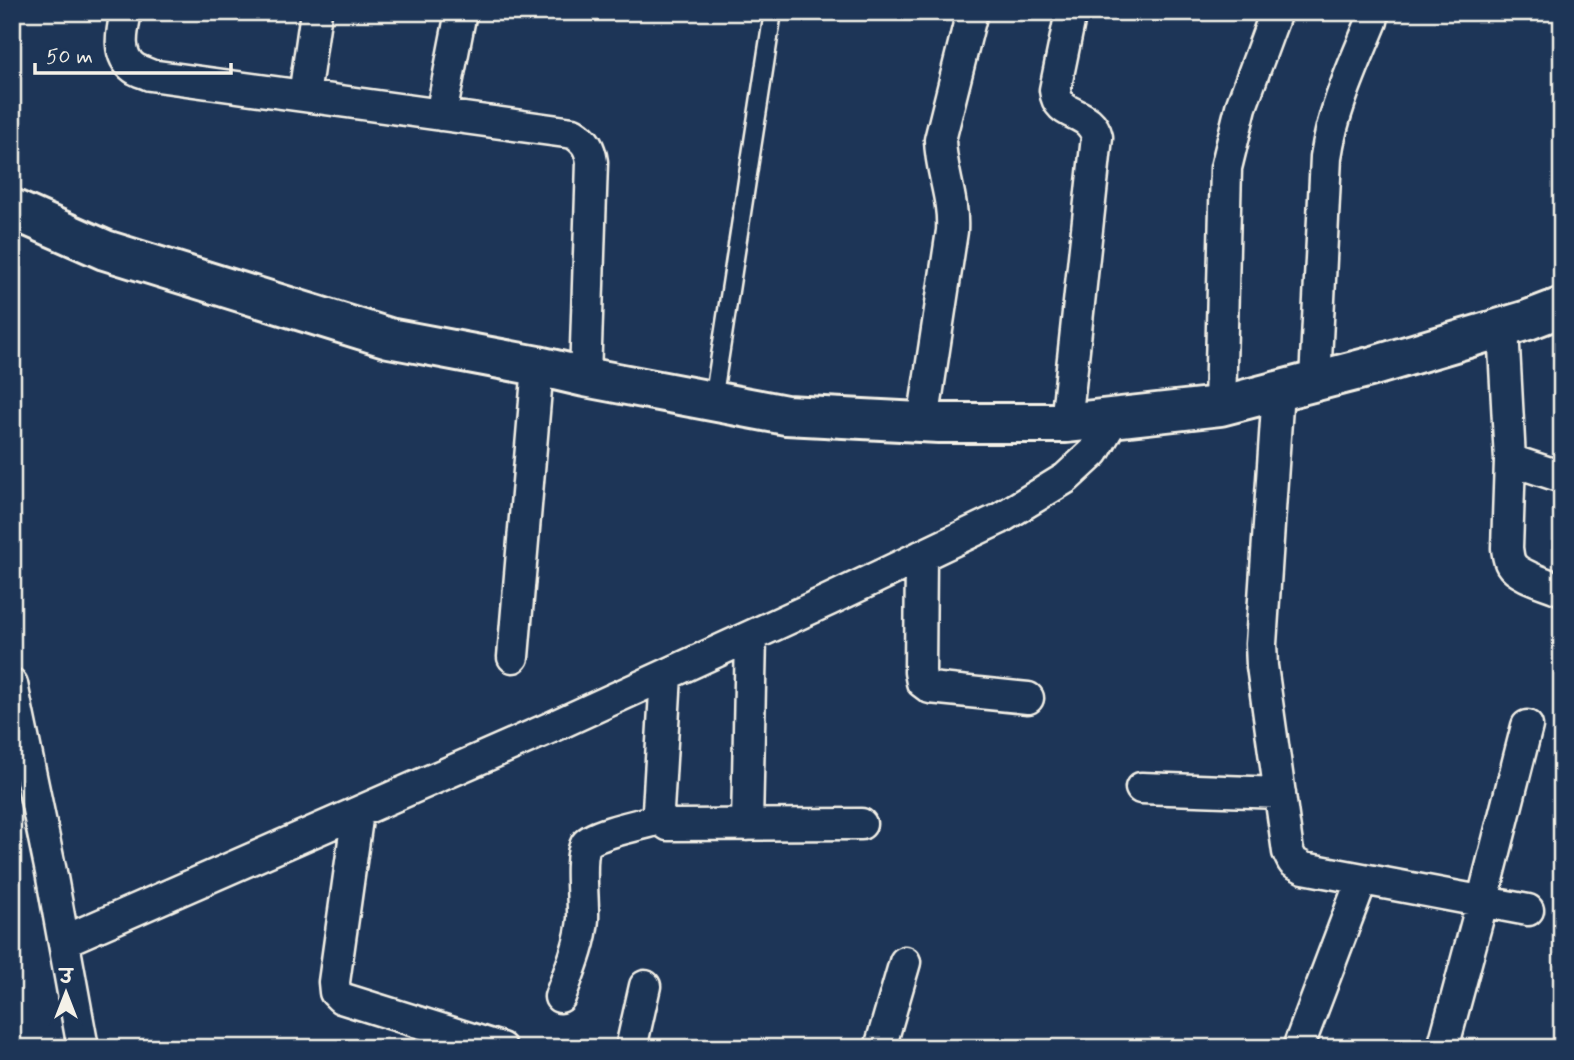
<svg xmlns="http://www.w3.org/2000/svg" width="1574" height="1060" font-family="Mynerve,'Playpen Sans Deva',sans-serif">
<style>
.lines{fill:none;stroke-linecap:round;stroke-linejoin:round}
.lane-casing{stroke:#f4f1e8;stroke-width:21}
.street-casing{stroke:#f4f1e8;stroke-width:35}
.secondary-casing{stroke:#f4f1e8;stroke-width:44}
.lane{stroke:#1d3557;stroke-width:16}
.street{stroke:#1d3557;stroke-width:30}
.secondary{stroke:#1d3557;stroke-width:38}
</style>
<rect width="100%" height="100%" fill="#1d3557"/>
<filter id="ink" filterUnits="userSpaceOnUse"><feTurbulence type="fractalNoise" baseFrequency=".0143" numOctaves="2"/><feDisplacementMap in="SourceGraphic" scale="14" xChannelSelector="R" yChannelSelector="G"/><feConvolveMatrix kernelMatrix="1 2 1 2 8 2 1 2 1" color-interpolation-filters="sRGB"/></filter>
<g filter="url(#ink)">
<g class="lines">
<defs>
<path id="lane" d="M 713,401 L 773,12"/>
<path id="street" d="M 126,12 C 122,31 116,55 134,68 C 138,71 146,73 150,75 L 573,133 C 586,141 590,148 592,162 L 585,377
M 304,96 L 316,12
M 441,115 L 461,12
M 1503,328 L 1510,460 L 1507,548 C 1508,554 1508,559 1511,564 C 1518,576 1549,584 1562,590
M 1315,381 L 1326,157 C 1333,109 1354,65 1372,21 L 1374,12
M 1278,391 L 1261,644 L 1262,666 L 1288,852 L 1293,862 L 1304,868 L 1528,910
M 1220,406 L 1226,168 L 1241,107 L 1276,12
M 923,422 L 952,231 C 954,197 941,173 940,140 L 972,12
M 1066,423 L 1097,137 C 1090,108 1058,120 1055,90 L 1071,12
M 1510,460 L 1562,477
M 921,556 L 920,672 L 922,682 L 930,688 L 1028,698
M 513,657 L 538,366
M 666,675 L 658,810 L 661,819 L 668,825 L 861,824
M 12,684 L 51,872 L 83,1048
M 1141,788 L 1280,793
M 358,812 L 334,982 L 335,992 L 341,998 L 501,1048
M 747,825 L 751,636
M 64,941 L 552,727 L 829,600 L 999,519 L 1066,478 L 1094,452 L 1114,418
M 560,997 C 569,972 581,945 583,919 C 584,902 578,858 586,844 C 592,834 647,823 661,819
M 631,1048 L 645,986
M 880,1048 L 905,962
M 1298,1048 L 1362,879
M 1443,1048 L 1482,903 L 1527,726"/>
<path id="secondary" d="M 12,209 L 105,250 L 389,338 L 538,366 L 585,377 L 786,415 L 939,423 L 1066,423 L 1220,406 L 1370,367 L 1528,320 L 1562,307"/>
</defs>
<use href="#lane" class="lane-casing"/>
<use href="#street" class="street-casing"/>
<use href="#secondary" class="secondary-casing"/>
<use href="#lane" class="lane"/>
<use href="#street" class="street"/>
<use href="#secondary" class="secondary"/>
</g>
</g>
<rect width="1574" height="1060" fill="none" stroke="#1d3557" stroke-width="42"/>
<rect x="21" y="21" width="1532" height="1018" fill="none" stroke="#f4f1e8" stroke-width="2.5" filter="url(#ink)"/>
<g transform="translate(66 993)" stroke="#1d3557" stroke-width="5" paint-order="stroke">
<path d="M0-5L12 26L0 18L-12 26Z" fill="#f4f1e8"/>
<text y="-10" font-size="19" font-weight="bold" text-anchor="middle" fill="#f4f1e8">उ</text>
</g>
<path d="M35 63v10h196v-10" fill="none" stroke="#f4f1e8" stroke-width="3.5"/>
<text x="46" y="63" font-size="21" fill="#f4f1e8" stroke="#1d3557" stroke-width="5" paint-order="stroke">50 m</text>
</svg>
